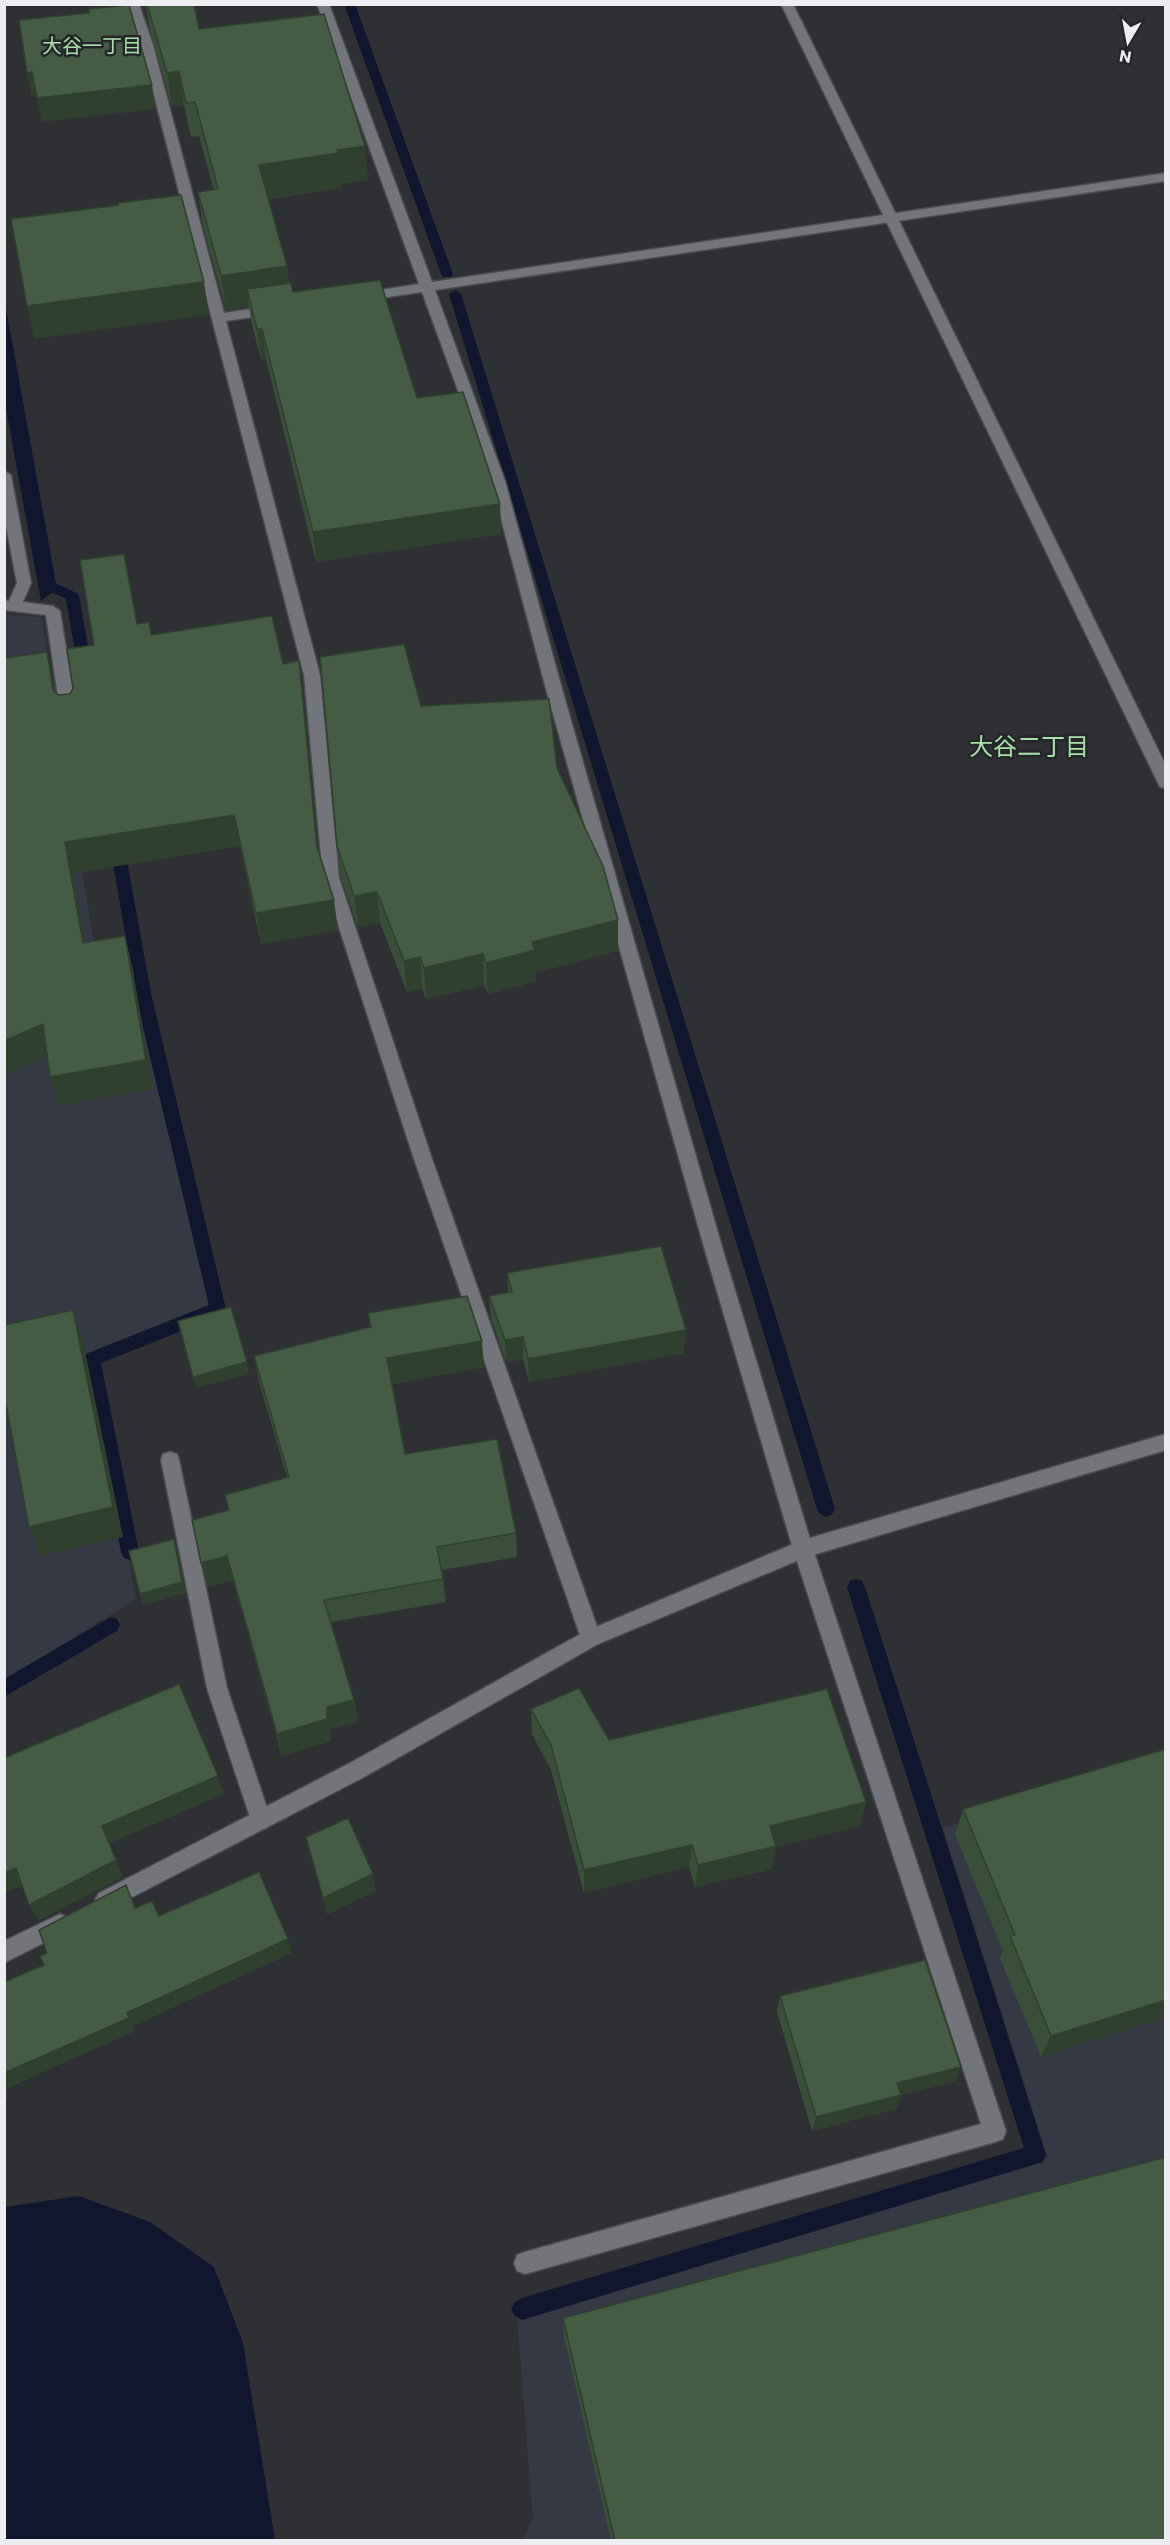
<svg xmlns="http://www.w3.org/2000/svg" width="1170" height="2545" font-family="Commissioner,'Noto Sans JP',sans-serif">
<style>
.built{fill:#353943}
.water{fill:#11162f}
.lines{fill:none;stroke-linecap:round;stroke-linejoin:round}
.stream{fill:#11162f;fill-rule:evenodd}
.street-casing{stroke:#4a4b4f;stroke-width:3}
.secondary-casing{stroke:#4a4b4f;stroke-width:3}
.street{fill:#73757b;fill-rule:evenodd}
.secondary{fill:#73757b;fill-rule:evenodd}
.wall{fill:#3a4f3a}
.shaded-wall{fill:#2f402f}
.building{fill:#435c43;stroke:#2f402f;stroke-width:1.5}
.labels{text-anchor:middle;stroke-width:5;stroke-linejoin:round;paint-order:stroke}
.far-neighbourhood-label{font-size:20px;fill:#a6e1a7;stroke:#24262a}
.neighbourhood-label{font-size:24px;fill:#a6e1a7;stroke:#24262a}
</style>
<rect width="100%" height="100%" fill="#2e3034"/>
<path class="built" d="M 5,615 L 41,617 L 97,961 L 131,955 L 208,1305 L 88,1353 L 136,1599 L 5,1680 Z
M 1165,1758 L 1165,2540 L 522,2540 L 533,2520 L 517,2318 L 1048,2158 L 943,1828 Z"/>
<path class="water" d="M 5,303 L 57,589 L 41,601 L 5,403 Z
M 79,2196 L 150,2222 L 214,2267 L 243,2343 L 275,2540 L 5,2540 L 5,2207 Z"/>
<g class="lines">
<path class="stream" d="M 344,4 L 355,4 L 453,274 L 451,277 L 443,277 L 441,274 Z
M 455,290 L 461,294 L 835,1509 L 832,1514 L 826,1517 L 820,1514 L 817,1509 L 449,294 Z
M 45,571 L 50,572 L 53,582 L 77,593 L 79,596 L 92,669 L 90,672 L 80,672 L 78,669 L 66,599 L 42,588 L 38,575 Z
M 117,840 L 124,845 L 152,998 L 226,1309 L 224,1314 L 101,1363 L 139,1552 L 136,1558 L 130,1560 L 124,1558 L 121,1552 L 84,1359 L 86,1354 L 209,1305 L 136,998 L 110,845 Z
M 856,1579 L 862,1581 L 865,1587 L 1046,2155 L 1043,2162 L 522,2320 L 515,2316 L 511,2309 L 515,2302 L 522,2298 L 1024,2148 L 847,1587 L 850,1581 Z
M 111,1617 L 117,1619 L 120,1625 L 117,1631 L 4,1697 L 4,1679 Z"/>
<defs>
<path id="street" d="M 127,4 L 139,4 L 153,45 L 224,313 L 272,306 L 279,310 L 272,314 L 226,321 L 320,675 L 339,878 L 431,1156 L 601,1638 L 598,1644 L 591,1647 L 584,1644 L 581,1638 L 413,1156 L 323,878 L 304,675 L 141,45 Z
M 317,4 L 329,4 L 432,282 L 1166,173 L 1166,181 L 435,290 L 505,481 L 562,689 L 724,1254 L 813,1549 L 1006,2131 L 1003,2139 L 995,2142 L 525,2274 L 517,2271 L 514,2263 L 517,2255 L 525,2252 L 981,2124 L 793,1549 L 706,1254 L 546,689 L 491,481 L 422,292 L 361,301 L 354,297 L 361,293 L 419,284 Z
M 4,471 L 11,475 L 31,583 L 23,602 L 53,606 L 60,611 L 77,718 L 74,722 L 64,722 L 61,718 L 46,615 L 4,610 L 4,600 L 9,601 L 17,583 L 4,516 Z
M 170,1452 L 177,1454 L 179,1460 L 227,1688 L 271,1820 L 268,1827 L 261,1830 L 254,1827 L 251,1820 L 207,1688 L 161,1460 L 163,1454 Z"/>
<path id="secondary" d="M 781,4 L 793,4 L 1166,766 L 1166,788 L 1160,787 L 1158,783 Z
M 1166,1434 L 1166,1450 L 806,1557 L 598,1644 L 364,1777 L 113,1907 L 106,1910 L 99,1907 L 95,1900 L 99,1893 L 350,1763 L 584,1632 L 803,1540 Z
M 60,1914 L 67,1917 L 71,1924 L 67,1931 L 4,1963 L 4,1941 Z"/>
</defs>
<use href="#street" class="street-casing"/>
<use href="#secondary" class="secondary-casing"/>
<use href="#street" class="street"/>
<use href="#secondary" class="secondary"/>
</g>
<path class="wall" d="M 146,4 L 194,4 L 199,29 L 368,180 L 341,184 L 342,188 L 268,199 L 287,266 L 289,283 L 293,292 L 417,398 L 500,504 L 501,534 L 316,562 L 266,359 L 261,360 L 251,320 L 249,307 L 226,310 L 203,226 L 198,192 L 214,190 L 199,136 L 191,137 L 184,105 L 172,107 L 149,27 Z
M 137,624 L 151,635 L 283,664 L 303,693 L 318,852 L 338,930 L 261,944 L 240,846 L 73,873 L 85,943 L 132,966 L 153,1089 L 58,1106 L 47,1056 L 4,1075 L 4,658 L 54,684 L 56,693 L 58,695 L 70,694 L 94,645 Z
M 421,706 L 557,768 L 618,951 L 536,972 L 536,981 L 488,994 L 484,985 L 426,999 L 422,988 L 407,992 L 380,923 L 358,927 L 341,878 L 337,846 Z
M 507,1273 L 684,1353 L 529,1382 L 523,1359 L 506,1362 L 491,1318 L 489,1296 L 508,1292 Z
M 368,1313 L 484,1367 L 392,1384 L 405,1454 L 516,1533 L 517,1557 L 442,1570 L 446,1602 L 331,1622 L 354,1700 L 358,1722 L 331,1729 L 331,1741 L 282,1756 L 233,1580 L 208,1587 L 201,1563 L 228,1510 L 225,1495 L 287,1477 L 259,1382 L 254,1356 L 370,1327 Z
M 531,1709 L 609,1740 L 860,1826 L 776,1847 L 772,1869 L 695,1887 L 689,1867 L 584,1893 L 551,1770 L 532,1734 Z
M 1166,1749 L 1166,2017 L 1041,2057 L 1000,1958 L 1003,1951 L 955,1834 L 963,1809 Z
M 780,1996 L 955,2081 L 901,2095 L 896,2109 L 812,2131 L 777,2012 Z
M 563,2318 L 1166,2541 L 611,2541 L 564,2337 Z"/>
<path class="shaded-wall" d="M 179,71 L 184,105 L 172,107 L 167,73 Z
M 32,72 L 37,96 L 32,97 L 27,73 Z
M 152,85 L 155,109 L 42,122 L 37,98 Z
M 365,146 L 368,180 L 341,184 L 342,188 L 263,199 L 259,165 L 337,150 Z
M 287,266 L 291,301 L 247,289 L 249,307 L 226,310 L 221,276 Z
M 204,282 L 209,315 L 34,339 L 27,306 Z
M 257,329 L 262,329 L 266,359 L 261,360 Z
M 500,504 L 501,534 L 316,562 L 313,532 Z
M 47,652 L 54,684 L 60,721 L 53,690 Z
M 299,661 L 303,693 L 321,878 L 317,847 Z
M 234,815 L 240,846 L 73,873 L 90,973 L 83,943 L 65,842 Z
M 377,892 L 380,923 L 358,927 L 354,896 Z
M 334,900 L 338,930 L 261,944 L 256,913 Z
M 618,920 L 618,951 L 536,972 L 536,981 L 488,994 L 486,963 L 532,942 Z
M 125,936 L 132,966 L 153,1089 L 58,1106 L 50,1077 Z
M 483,954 L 484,985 L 426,999 L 424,968 Z
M 420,957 L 422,988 L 407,992 L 404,961 Z
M 43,1024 L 51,1054 L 4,1075 L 4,1041 Z
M 73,1310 L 83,1341 L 123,1537 L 40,1556 L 29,1527 Z
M 686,1330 L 684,1353 L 529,1382 L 528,1359 Z
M 523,1337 L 523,1359 L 506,1362 L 505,1340 Z
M 482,1341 L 484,1367 L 390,1384 L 387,1358 Z
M 247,1362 L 249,1374 L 196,1388 L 193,1377 Z
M 174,1539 L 177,1550 L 186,1593 L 143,1605 L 140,1594 Z
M 227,1556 L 233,1580 L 208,1587 L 201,1563 Z
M 354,1700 L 358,1722 L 331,1729 L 331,1741 L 282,1756 L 277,1734 L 327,1707 Z
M 218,1776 L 224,1794 L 110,1843 L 123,1877 L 38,1921 L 29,1905 L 102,1826 Z
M 866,1802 L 860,1826 L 776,1847 L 772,1869 L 695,1887 L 698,1865 L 770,1826 Z
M 692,1845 L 689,1867 L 584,1893 L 584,1870 Z
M 16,1868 L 25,1885 L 4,1893 L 4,1873 Z
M 373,1874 L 376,1891 L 327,1915 L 323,1898 Z
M 288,1939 L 292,1953 L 133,2026 L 135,2031 L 6,2089 L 9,2097 L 4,2099 L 4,2073 L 127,2013 Z
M 1166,2000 L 1166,2017 L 1041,2057 L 1051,2036 Z
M 961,2067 L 955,2081 L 901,2095 L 896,2109 L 812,2131 L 816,2117 L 897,2083 Z"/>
<path class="building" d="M 147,4 L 194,4 L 199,29 L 324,14 L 365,146 L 337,150 L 339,153 L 259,165 L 287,266 L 221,276 L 198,192 L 218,189 L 195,102 L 186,103 L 179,71 L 167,73 Z
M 129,5 L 152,85 L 37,98 L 32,72 L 27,73 L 19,20 L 89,13 L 89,9 Z
M 181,195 L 204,282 L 27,306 L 11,219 L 118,205 L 118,203 Z
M 380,280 L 417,398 L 463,392 L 500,504 L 313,532 L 262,329 L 257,329 L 247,289 L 291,283 L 293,292 Z
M 124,554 L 137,624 L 149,622 L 151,635 L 272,616 L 283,664 L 299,661 L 317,847 L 334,900 L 256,913 L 234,815 L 65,842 L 83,943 L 125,936 L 146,1060 L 50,1077 L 43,1024 L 4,1041 L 4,658 L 47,652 L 53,690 L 58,695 L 70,694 L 73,688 L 67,649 L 94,645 L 80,560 Z
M 404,644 L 421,706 L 549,699 L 557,768 L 603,866 L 618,920 L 532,942 L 535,950 L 486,963 L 483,954 L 424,968 L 420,957 L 404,961 L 377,892 L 354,896 L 337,846 L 320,657 Z
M 661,1246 L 686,1330 L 528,1359 L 523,1337 L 505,1340 L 489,1296 L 512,1292 L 507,1273 Z
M 467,1296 L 482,1341 L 387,1358 L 405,1454 L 497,1439 L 516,1533 L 437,1547 L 443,1579 L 324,1600 L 354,1700 L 327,1707 L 327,1719 L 277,1734 L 227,1556 L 201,1563 L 192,1520 L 229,1510 L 225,1495 L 289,1477 L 254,1356 L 371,1327 L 368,1313 Z
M 231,1307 L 247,1362 L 193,1377 L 178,1321 Z
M 73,1310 L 113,1507 L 29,1527 L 4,1394 L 4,1325 Z
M 174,1539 L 182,1582 L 140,1594 L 129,1551 Z
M 179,1684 L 218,1776 L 102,1826 L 116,1860 L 29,1905 L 16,1868 L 4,1873 L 4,1758 Z
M 579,1688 L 609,1740 L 827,1689 L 866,1802 L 770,1826 L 776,1846 L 698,1865 L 692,1845 L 584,1870 L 551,1745 L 531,1709 Z
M 1166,1749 L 1166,2000 L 1051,2036 L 1010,1936 L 1015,1935 L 963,1809 Z
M 348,1818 L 373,1874 L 323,1898 L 306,1837 Z
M 259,1872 L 288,1939 L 127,2013 L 129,2018 L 4,2073 L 4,1982 L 44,1965 L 40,1956 L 47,1953 L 39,1930 L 126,1885 L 135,1908 L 152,1901 L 159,1916 Z
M 925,1960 L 961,2067 L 897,2083 L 901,2095 L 816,2117 L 780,1996 Z
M 1166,2157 L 1166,2541 L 615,2541 L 563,2318 Z"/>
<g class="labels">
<g class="far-neighbourhood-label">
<text x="92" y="53">大谷一丁目</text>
</g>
<g class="neighbourhood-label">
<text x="1029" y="755">大谷二丁目</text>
</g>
</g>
<rect width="1170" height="2545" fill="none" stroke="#edeef1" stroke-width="12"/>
<g transform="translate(1128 42) rotate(190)" stroke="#24262a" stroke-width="4.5" paint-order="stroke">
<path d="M0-4.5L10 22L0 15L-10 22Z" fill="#edeef1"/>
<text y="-9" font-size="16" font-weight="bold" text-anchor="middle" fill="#edeef1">N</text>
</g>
</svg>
